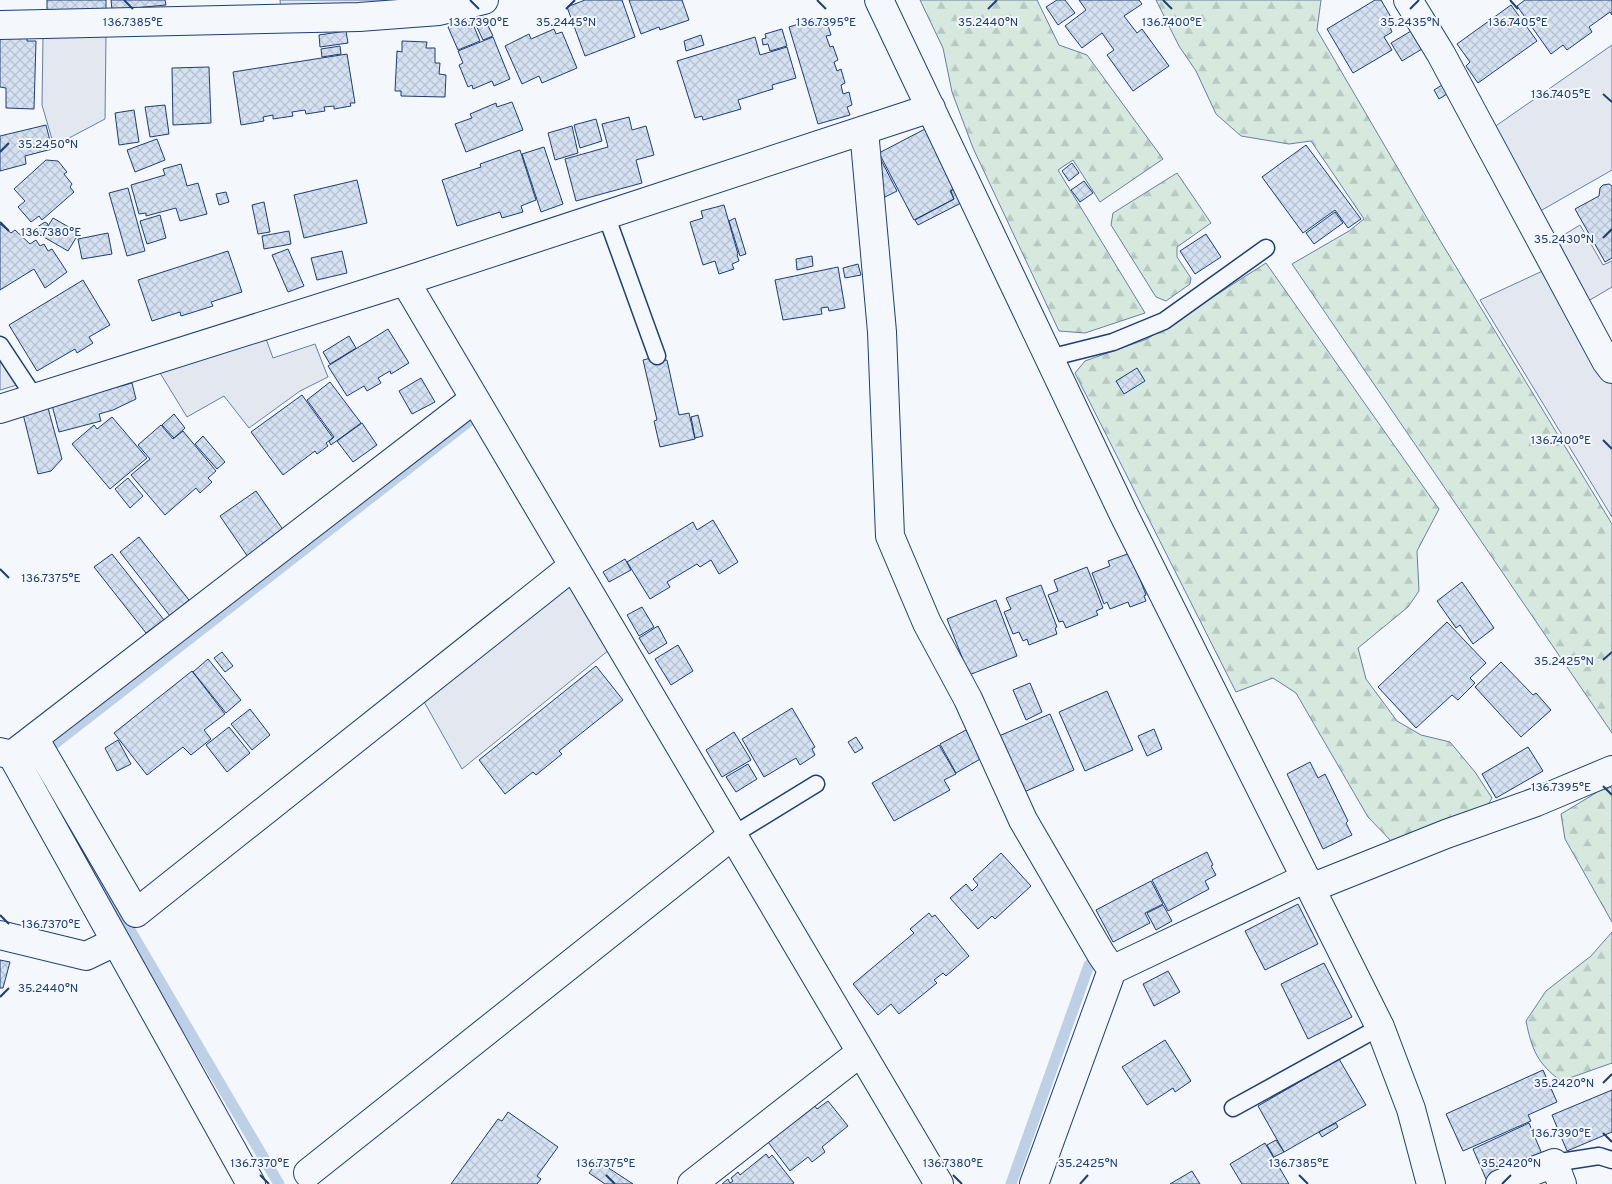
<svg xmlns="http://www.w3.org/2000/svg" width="1612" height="1184" font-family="Overpass,sans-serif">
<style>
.forest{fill:url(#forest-firs);stroke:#687fa3}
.parking{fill:#e3e8f0;stroke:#687fa3}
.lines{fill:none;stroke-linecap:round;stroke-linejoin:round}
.stream{stroke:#bed0e5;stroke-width:11}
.building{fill:url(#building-cross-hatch);stroke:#1d3f73}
.lane-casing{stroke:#1d3f73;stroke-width:19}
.street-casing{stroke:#1d3f73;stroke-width:30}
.lane{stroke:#f4f7fb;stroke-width:16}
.street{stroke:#f4f7fb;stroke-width:28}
.ticks{fill:none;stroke:#1d3f73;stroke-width:2}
.ticks-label{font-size:12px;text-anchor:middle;fill:#1d3f73;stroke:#f4f7fb;stroke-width:4;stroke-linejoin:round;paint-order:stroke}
</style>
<defs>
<pattern id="forest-firs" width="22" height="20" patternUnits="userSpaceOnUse" patternTransform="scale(1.25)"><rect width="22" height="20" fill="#d7e8df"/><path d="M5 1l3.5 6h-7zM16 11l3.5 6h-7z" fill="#b8c8c3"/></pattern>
<pattern id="building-cross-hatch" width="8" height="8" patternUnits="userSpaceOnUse" patternTransform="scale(1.25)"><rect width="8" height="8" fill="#d5e0f0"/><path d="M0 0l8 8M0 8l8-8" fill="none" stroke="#b6c1d1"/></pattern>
</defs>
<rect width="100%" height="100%" fill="#f4f7fb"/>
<path class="forest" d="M 920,0 L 1037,0 L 1059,45 L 1087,55 L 1163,159 L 1100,202 L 1073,160 L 1058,170 L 1145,313 L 1085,333 L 1059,331 L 973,148 L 952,92 L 943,48 Z
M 1156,0 L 1321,0 L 1317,30 L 1441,242 L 1612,524 L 1612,733 L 1292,264 L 1349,231 L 1364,219 L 1311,141 L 1289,144 L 1241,136 L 1216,114 L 1196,71 L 1179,46 Z
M 1177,173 L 1211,223 L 1177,247 L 1177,257 L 1191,278 L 1190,284 L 1166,301 L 1156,297 L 1111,225 L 1113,213 Z
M 1266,263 L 1439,509 L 1417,551 L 1419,591 L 1408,607 L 1358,648 L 1366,679 L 1397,721 L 1421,735 L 1450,742 L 1475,772 L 1492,798 L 1485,810 L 1394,844 L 1368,817 L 1296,693 L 1273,678 L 1236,692 L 1075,373 L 1085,361 L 1147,339 Z
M 1612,787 L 1612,922 L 1565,839 L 1561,814 L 1599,791 Z
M 1612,932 L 1612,1063 L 1561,1081 C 1537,1063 1532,1050 1526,1021 L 1546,991 L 1591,956 Z"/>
<path class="parking" d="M 280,0 L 390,0 L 391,5 L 281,12 Z
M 43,36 L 106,36 L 105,119 L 54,146 L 42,105 Z
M 1612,45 L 1612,170 L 1535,214 L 1490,130 Z
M 1580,225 L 1603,265 L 1612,261 L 1612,287 L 1583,304 L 1549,244 Z
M 1549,268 L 1612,380 L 1612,517 L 1480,300 Z
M 265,336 L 273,358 L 315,344 L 328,377 L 300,391 L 249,428 L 224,396 L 187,417 L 157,368 Z
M 0,359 L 17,385 L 0,390 Z
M 570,579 L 609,650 L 462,769 L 422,698 Z"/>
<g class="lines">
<path class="stream" d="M 53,745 L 472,419
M 32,763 L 279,1184
M 1011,1184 L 1089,965"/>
</g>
<path class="building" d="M 47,0 L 106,0 L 106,13 L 47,12 Z
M 111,0 L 165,0 L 166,5 L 112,10 Z
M 585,0 L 622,0 L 635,37 L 585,56 L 567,7 Z
M 629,0 L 682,0 L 689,20 L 660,30 L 659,27 L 641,34 Z
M 1057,0 L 1065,0 L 1075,13 L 1058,25 L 1046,7 Z
M 1079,0 L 1139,0 L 1142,4 L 1124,16 L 1137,33 L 1142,29 L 1169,66 L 1133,91 L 1107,55 L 1114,50 L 1102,33 L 1082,48 L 1065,26 L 1086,10 Z
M 1375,0 L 1381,0 L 1395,24 L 1390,27 L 1392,32 L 1384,37 L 1392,50 L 1353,73 L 1327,29 Z
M 1525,0 L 1612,0 L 1612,15 L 1610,12 L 1589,27 L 1592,32 L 1567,50 L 1563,45 L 1551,54 L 1517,6 Z
M 1511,5 L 1537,41 L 1478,83 L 1466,66 L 1470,62 L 1457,44 Z
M 470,17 L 480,41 L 458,50 L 448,27 Z
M 484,17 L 493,36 L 483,40 L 474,21 Z
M 821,17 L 822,21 L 826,19 L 831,35 L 826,36 L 830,47 L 833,46 L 838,60 L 834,62 L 837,71 L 841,69 L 845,83 L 841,85 L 843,94 L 849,92 L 852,105 L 847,107 L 850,115 L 818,124 L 789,27 Z
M 1416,28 L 1427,46 L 1402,61 L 1391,43 Z
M 554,29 L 556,34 L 562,32 L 577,68 L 542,83 L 539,76 L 522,84 L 505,46 L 529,34 L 531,39 Z
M 782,29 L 787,46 L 770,51 L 768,44 L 763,45 L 762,39 L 766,38 L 765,34 Z
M 346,31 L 348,43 L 320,47 L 319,35 Z
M 701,35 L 704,45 L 686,51 L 684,41 Z
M 0,37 L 27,37 L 27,41 L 36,41 L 34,109 L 6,108 L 6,88 L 0,87 Z
M 493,37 L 510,79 L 494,86 L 492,81 L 473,89 L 472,85 L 468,87 L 459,65 L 463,63 L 458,51 Z
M 755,37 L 760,55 L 787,47 L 796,78 L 772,85 L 773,89 L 738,100 L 741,109 L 703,120 L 702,116 L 695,118 L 677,61 Z
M 402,41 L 427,42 L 426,48 L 435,48 L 435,63 L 440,63 L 439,74 L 446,75 L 445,97 L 401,96 L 401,91 L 395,91 L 397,51 L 402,52 Z
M 340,46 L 341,54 L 322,57 L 321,49 Z
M 347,54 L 355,103 L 350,103 L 351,106 L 334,109 L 334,106 L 324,107 L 325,111 L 306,114 L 305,110 L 292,112 L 293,116 L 273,119 L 273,115 L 263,117 L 264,121 L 241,125 L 233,72 Z
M 209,67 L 211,123 L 173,125 L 172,68 Z
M 1442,85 L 1447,94 L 1439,99 L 1434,90 Z
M 512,102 L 523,130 L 466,152 L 455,124 L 472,118 L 470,114 L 496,103 L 497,107 Z
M 165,105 L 169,134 L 150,137 L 145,107 Z
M 134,110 L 139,142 L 119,145 L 115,113 Z
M 629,117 L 632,130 L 646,126 L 654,155 L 636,160 L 642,183 L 576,201 L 565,159 L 608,147 L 602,124 Z
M 596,119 L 602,141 L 580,148 L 574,125 Z
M 46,125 L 52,149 L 25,156 L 26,164 L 0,171 L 0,136 Z
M 572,126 L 578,153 L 555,160 L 548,133 Z
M 925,129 L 955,188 L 950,191 L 954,199 L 914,220 L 879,153 Z
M 157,139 L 165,160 L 135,172 L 127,150 Z
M 1306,145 L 1361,219 L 1348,228 L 1335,210 L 1303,233 L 1262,177 Z
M 544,147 L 563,204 L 541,212 L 522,154 Z
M 520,150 L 536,200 L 521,206 L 523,212 L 502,218 L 500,212 L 457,226 L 442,180 L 481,167 L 480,164 Z
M 878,154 L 897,191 L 883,198 Z
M 46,160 L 58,161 L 67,172 L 64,174 L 72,184 L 70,187 L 74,192 L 42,220 L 39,216 L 31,222 L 18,207 L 25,201 L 14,189 Z
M 1072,163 L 1079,173 L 1069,181 L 1062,171 Z
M 181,164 L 187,186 L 198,183 L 207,214 L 180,221 L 176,208 L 146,216 L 146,213 L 139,214 L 131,185 L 165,175 L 163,169 Z
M 357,180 L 367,223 L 304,238 L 294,195 Z
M 1084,181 L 1093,193 L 1080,202 L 1071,190 Z
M 1609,184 L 1612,186 L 1612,258 L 1605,262 L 1575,209 L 1599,196 L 1600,188 L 1603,185 Z
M 128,188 L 145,251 L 127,256 L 109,193 Z
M 954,189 L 961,203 L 918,225 L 915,220 L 954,199 L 951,191 Z
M 226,192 L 229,202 L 219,205 L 216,194 Z
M 264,202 L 270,232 L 258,234 L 252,205 Z
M 724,205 L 738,254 L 737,255 L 739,261 L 732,264 L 734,269 L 719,274 L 715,261 L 703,265 L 690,222 L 703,218 L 701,211 Z
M 1335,212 L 1343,223 L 1314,244 L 1306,233 Z
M 160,215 L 166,238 L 147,244 L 140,221 Z
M 53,218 L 79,233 L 68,251 L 42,236 Z
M 735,218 L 746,254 L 740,256 L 729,221 Z
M 45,222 L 48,224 L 42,234 L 34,229 Z
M 0,224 L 11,233 L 15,230 L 30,244 L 36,240 L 40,246 L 44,244 L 48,251 L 52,249 L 67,272 L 45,288 L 34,269 L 0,290 Z
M 289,231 L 291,244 L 264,249 L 262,236 Z
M 108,233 L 112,254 L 82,259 L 78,239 Z
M 1206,234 L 1221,257 L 1195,274 L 1180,251 Z
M 288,249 L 304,286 L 288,292 L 272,255 Z
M 228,251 L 242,292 L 211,302 L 213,306 L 181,316 L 180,312 L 152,321 L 138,280 Z
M 342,251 L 347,273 L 317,280 L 311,258 Z
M 812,256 L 813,266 L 797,270 L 796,259 Z
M 858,264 L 861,275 L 845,278 L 843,268 Z
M 838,267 L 845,308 L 829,311 L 828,307 L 821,308 L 822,314 L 783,320 L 775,280 Z
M 83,280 L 110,325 L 89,337 L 93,343 L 77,353 L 75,349 L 37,371 L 9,325 Z
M 388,329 L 409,363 L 391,374 L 390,371 L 378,378 L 381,383 L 367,391 L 364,386 L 347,396 L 328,366 Z
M 349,336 L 356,348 L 330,364 L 323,352 Z
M 659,356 L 660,361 L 667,360 L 679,415 L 689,413 L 695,439 L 660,447 L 654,421 L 657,420 L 643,360 Z
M 1137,368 L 1145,381 L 1124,394 L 1116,381 Z
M 421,378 L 435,402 L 412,414 L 399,391 Z
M 330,382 L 361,423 L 331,445 L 329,441 L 334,437 L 307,400 Z
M 132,383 L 136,399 L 113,410 L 99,414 L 101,421 L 59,432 L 52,405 Z
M 302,395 L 333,438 L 326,443 L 328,446 L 317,454 L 315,451 L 283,475 L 251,432 Z
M 48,408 L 62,459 L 51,471 L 38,474 L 23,414 Z
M 174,414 L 185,428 L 174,438 L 162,425 Z
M 698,415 L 703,436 L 695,438 L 691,417 Z
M 112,417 L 147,458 L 110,489 L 72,444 L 94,425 L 97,429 Z
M 362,423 L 377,445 L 353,462 L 337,441 Z
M 161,425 L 173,439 L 183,431 L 216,471 L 208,478 L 212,482 L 200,493 L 196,488 L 165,515 L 131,475 L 150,459 L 138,445 Z
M 203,436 L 225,462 L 217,469 L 195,444 Z
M 128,478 L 143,496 L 130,508 L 115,489 Z
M 256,491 L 284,531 L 248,557 L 220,516 Z
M 713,520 L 738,562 L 719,574 L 711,560 L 700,567 L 697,564 L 667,582 L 670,587 L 650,599 L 627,562 L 693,522 L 697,530 Z
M 139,537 L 189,600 L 170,616 L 120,552 Z
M 1130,553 L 1146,595 L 1144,596 L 1146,601 L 1130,607 L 1128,602 L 1110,609 L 1107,602 L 1104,604 L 1092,573 L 1110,566 L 1108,561 Z
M 112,554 L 164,620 L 146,633 L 94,567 Z
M 625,559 L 631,570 L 609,582 L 603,572 Z
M 1087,567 L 1103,608 L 1096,611 L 1098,615 L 1066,628 L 1063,621 L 1059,622 L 1048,595 L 1058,591 L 1054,580 Z
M 1462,582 L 1494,628 L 1473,644 L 1460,625 L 1456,628 L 1437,601 Z
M 1041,585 L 1057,627 L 1055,628 L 1057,634 L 1029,645 L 1027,639 L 1023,641 L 1019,632 L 1013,634 L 1004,612 L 1011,609 L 1006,598 Z
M 996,600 L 1017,656 L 969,675 L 947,619 Z
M 642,607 L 654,627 L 639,636 L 627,615 Z
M 1447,622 L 1486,663 L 1470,678 L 1475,683 L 1458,700 L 1452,695 L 1416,728 L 1378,687 Z
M 658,626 L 667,643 L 649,654 L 639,638 Z
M 678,645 L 693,671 L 671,685 L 655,659 Z
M 222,652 L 233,666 L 225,672 L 214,658 Z
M 208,659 L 241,700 L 226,713 L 193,672 Z
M 1501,662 L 1533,695 L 1536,693 L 1551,710 L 1521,737 L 1475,687 Z
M 596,666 L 623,700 L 559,751 L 562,754 L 536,775 L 533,772 L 505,794 L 479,760 Z
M 192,671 L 225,714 L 204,730 L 211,739 L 191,755 L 183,747 L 147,775 L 114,733 Z
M 1030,683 L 1042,712 L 1026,720 L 1013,690 Z
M 1107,691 L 1133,750 L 1085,771 L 1059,712 Z
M 792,708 L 815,747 L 812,749 L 815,755 L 800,765 L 796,758 L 764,777 L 742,739 Z
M 250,709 L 270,735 L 252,750 L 231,724 Z
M 1050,714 L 1074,770 L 1024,792 L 999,736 Z
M 229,727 L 250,753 L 227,772 L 206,745 Z
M 1154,729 L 1162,749 L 1147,756 L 1138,736 Z
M 966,730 L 982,758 L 956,773 L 940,744 Z
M 734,732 L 751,760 L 722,777 L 706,750 Z
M 856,737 L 863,748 L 855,753 L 848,742 Z
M 118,740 L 131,764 L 117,771 L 105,748 Z
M 939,745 L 956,774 L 944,780 L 950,790 L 894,821 L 872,783 Z
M 1528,747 L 1543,771 L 1496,798 L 1482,774 Z
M 1310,762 L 1318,778 L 1325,774 L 1348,821 L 1346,823 L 1352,835 L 1323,849 L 1287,774 Z
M 748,764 L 757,779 L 736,792 L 726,777 Z
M 1207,852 L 1213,865 L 1211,866 L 1216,875 L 1205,881 L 1209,889 L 1168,911 L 1152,880 Z
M 1001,853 L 1031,886 L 995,919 L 992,916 L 978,929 L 950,898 L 966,884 L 972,891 L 978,885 L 973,879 Z
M 1151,881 L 1163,904 L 1145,913 L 1150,923 L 1113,942 L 1096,910 Z
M 1298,904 L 1318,944 L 1265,970 L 1245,931 Z
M 1163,905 L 1172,921 L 1156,930 L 1147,913 Z
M 929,913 L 932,917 L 935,915 L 969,956 L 946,976 L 943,973 L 934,980 L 937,983 L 899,1014 L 891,1004 L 878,1015 L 853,984 L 914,933 L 910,929 Z
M 0,960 L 10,962 L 3,988 L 0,988 Z
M 1324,963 L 1352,1017 L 1308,1039 L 1281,984 Z
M 1168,971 L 1180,992 L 1154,1006 L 1143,984 Z
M 1165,1040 L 1191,1081 L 1175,1092 L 1173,1088 L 1147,1105 L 1122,1067 Z
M 1339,1059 L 1366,1105 L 1284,1152 L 1258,1106 Z
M 1543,1070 L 1557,1102 L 1528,1115 L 1531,1121 L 1463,1151 L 1446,1114 Z
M 1612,1090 L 1612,1132 L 1567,1151 L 1552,1115 Z
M 828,1101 L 848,1126 L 822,1147 L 825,1152 L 812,1162 L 808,1157 L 790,1171 L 768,1142 L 814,1105 L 817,1109 Z
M 508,1112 L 558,1147 L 537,1176 L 541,1179 L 537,1184 L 451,1184 L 498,1119 L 502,1121 Z
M 1336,1123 L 1338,1127 L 1322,1137 L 1319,1132 Z
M 1529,1123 L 1542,1154 L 1486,1179 L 1473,1149 Z
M 1276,1140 L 1284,1152 L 1274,1157 L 1267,1145 Z
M 1265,1143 L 1289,1184 L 1242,1184 L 1230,1164 Z
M 766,1154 L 769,1158 L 772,1155 L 794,1183 L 792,1184 L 722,1184 L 728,1179 L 730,1183 L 733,1181 L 731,1178 L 738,1172 L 740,1175 Z
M 598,1161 L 633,1184 L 605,1184 L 589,1173 Z
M 1192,1171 L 1200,1184 L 1170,1184 Z"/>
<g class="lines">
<defs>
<path id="lane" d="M 606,215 L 657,356
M 0,345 L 35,398
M 1049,358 L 1113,342 L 1164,321 L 1266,248
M 733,835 L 816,784
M 1233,1108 L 1380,1027
M 1554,1163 L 1599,1156 L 1612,1160"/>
<path id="street" d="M 879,0 L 1123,513 L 1380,1027 L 1411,1109 L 1431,1184
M 1408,0 L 1441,54 L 1606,361 L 1612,369
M 0,25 L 359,17 L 439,11 L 484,0
M 864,130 L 882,332 L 890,536 L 927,623 L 968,699 L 1023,820 L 1101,954 L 1112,970
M 405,281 L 939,1184
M 0,409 L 405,281 L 931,108
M 34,738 L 136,913 L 573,566
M 0,752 L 12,755 L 251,1184
M 12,755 L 474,399
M 1311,888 L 1446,834 L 1536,802 L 1612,770
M 0,935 L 86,956 L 115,942
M 308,1173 L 733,835
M 692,1184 L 861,1052
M 1034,1184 L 1112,970 L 1306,878
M 1500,1184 L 1554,1163 L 1562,1184"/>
</defs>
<use href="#lane" class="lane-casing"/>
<use href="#street" class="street-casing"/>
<use href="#lane" class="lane"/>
<use href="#street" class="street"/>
</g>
<path class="ticks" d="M 124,0 L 133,9M 470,0 L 479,9M 817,0 L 826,9M 1163,0 L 1172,9M 1510,0 L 1518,9M 566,9 L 575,0M 988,9 L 997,0M 1410,9 L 1419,0M 1603,94 L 1612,102M 0,152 L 9,143M 0,222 L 9,231M 1603,238 L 1612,229M 1603,440 L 1612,449M 0,569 L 9,578M 1603,660 L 1612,652M 1603,786 L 1612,795M 0,915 L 9,924M 0,997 L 9,988M 1603,1083 L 1612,1074M 1603,1133 L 1612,1142M 260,1175 L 269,1184M 606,1175 L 615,1184M 953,1175 L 962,1184M 1299,1175 L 1308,1184M 1080,1184 L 1088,1175M 1502,1184 L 1511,1175"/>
<g class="ticks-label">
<text x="1518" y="26">136.7405°E</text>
<text x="133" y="26">136.7385°E</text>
<text x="479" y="26">136.7390°E</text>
<text x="566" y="26">35.2445°N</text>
<text x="826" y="26">136.7395°E</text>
<text x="1172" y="26">136.7400°E</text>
<text x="988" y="26">35.2440°N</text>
<text x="1410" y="26">35.2435°N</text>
<text x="1561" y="98">136.7405°E</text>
<text x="48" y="148">35.2450°N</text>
<text x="51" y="236">136.7380°E</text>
<text x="1564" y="243">35.2430°N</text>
<text x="1561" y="444">136.7400°E</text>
<text x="51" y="582">136.7375°E</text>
<text x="1564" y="665">35.2425°N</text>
<text x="1561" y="791">136.7395°E</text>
<text x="51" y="928">136.7370°E</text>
<text x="48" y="992">35.2440°N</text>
<text x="1564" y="1087">35.2420°N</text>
<text x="1561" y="1137">136.7390°E</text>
<text x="1088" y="1167">35.2425°N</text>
<text x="260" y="1167">136.7370°E</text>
<text x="606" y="1167">136.7375°E</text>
<text x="953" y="1167">136.7380°E</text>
<text x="1299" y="1167">136.7385°E</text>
<text x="1511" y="1167">35.2420°N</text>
</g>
</svg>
